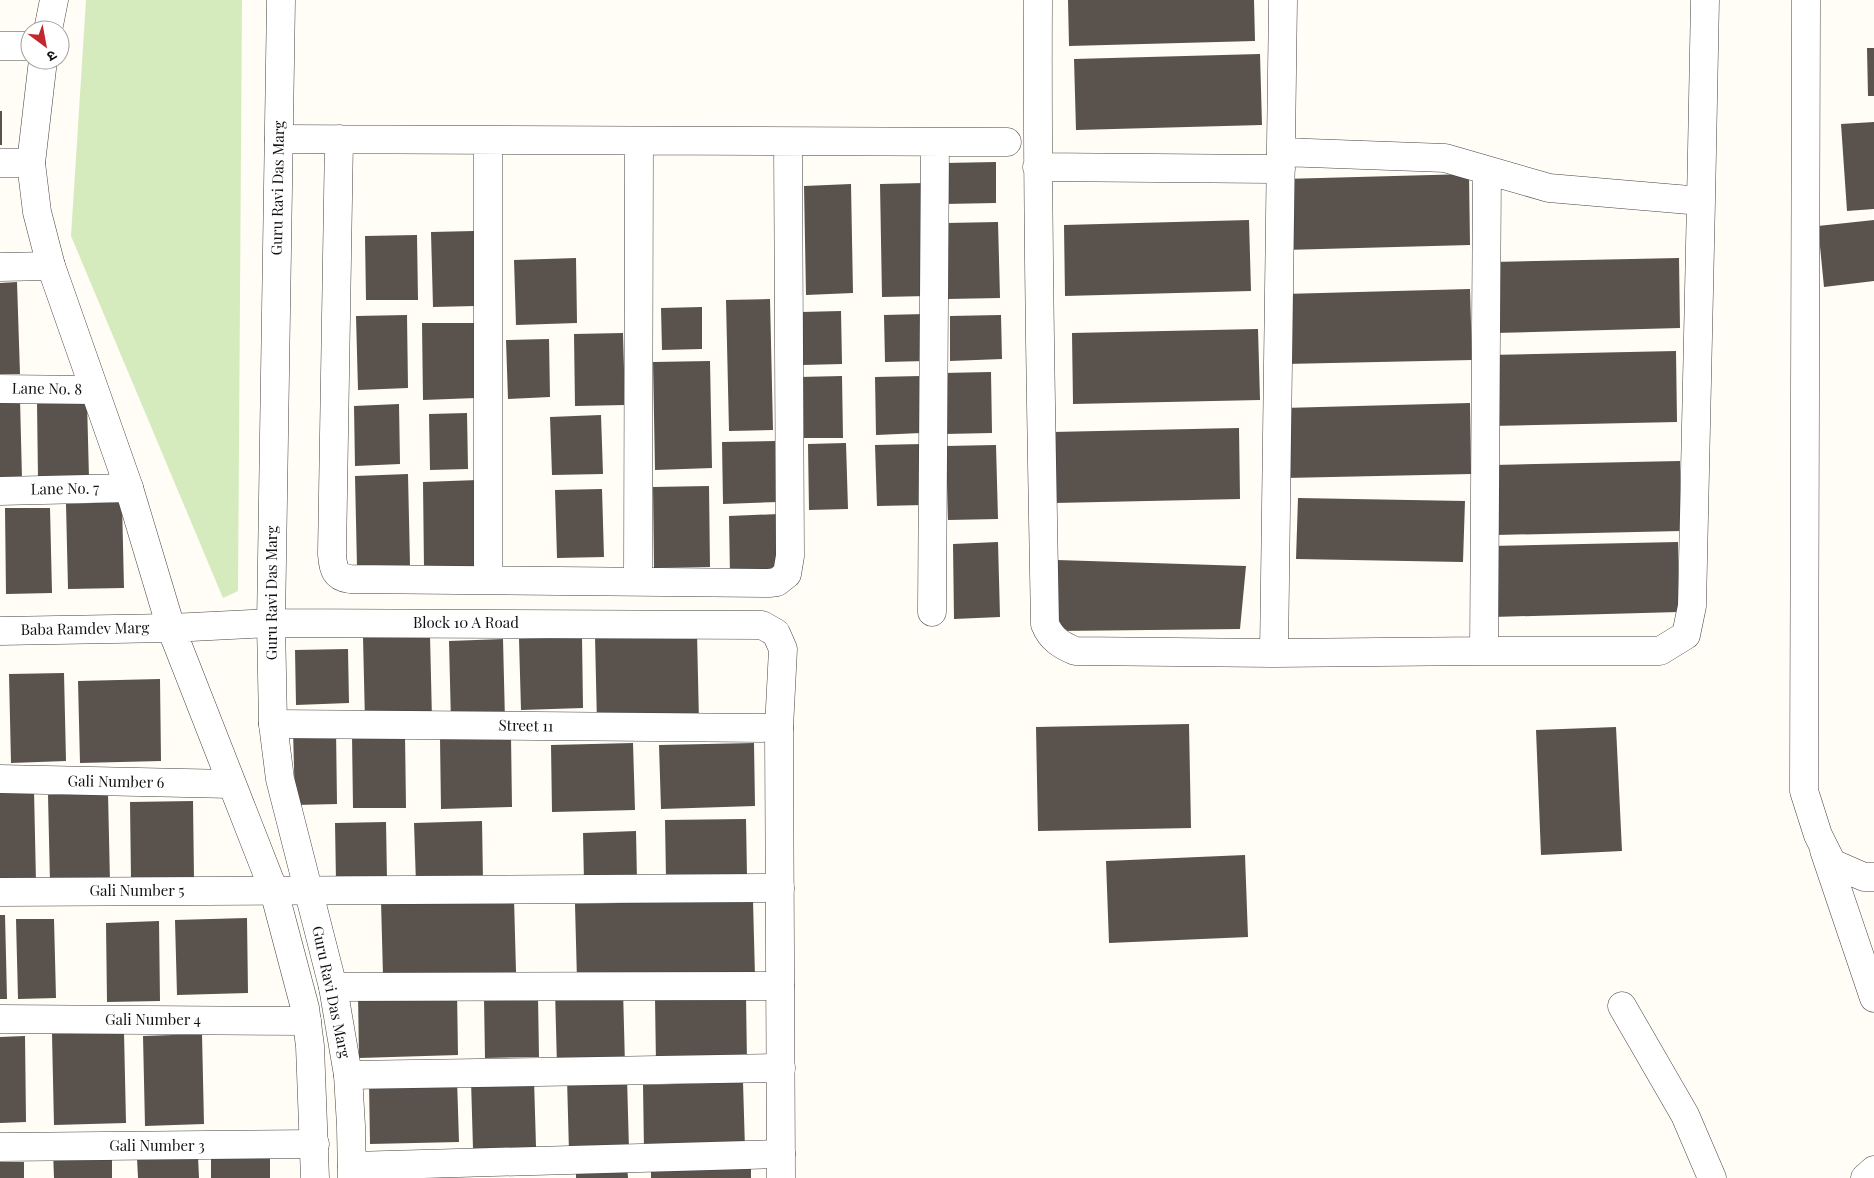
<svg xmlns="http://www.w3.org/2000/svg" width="1874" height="1178" font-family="'Playfair Display','Noto Sans Devanagari',serif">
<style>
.green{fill:#d5ebbd}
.building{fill:#5a524d}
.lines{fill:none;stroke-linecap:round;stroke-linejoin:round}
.minor-casing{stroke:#444;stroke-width:29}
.tertiary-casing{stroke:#444;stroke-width:29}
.minor{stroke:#fff;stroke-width:28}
.tertiary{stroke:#fff;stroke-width:28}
.labels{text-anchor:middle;stroke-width:5;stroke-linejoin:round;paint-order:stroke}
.street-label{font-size:15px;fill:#111;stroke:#fff}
</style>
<rect width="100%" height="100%" fill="#fffdf5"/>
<path class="green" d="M 86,0 L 242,0 L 238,591 L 223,598 L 71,236 Z"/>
<path class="building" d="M 1068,0 L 1254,0 L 1255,41 L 1069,46 Z
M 1867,48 L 1874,48 L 1874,96 L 1868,96 Z
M 1260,54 L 1262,125 L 1076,130 L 1074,59 Z
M 0,111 L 2,111 L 2,145 L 0,145 Z
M 1874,122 L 1874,209 L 1847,211 L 1841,124 Z
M 996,162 L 996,203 L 944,204 L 944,163 Z
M 1469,174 L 1470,245 L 1284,250 L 1283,179 Z
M 925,183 L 927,296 L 882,297 L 880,184 Z
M 851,184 L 853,293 L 806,295 L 804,186 Z
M 1249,220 L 1251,291 L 1065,296 L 1064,225 Z
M 1874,220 L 1874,281 L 1824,287 L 1818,226 Z
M 998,222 L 1000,298 L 947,299 L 946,223 Z
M 474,231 L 475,306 L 433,307 L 431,232 Z
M 417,235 L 418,300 L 366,300 L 365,236 Z
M 576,258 L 577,323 L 516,325 L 514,260 Z
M 1679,258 L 1680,328 L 1494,333 L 1493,262 Z
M 17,282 L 20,374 L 0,374 L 0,283 Z
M 1470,289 L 1472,360 L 1285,364 L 1284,294 Z
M 770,299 L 773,430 L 729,431 L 726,300 Z
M 702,307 L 702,349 L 662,350 L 661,308 Z
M 841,311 L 842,364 L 802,365 L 801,312 Z
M 925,314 L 926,361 L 885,362 L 884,315 Z
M 407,315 L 408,388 L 358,390 L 356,316 Z
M 1001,315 L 1002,359 L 950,361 L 950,316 Z
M 422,323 L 474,323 L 476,398 L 423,400 Z
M 1258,329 L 1260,400 L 1073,404 L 1072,333 Z
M 623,333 L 625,405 L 575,406 L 574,334 Z
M 549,339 L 550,397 L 508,399 L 506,340 Z
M 1676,351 L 1677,422 L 1491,426 L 1489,355 Z
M 710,361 L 712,468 L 655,470 L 653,362 Z
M 991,372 L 992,433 L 944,434 L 943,373 Z
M 842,376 L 843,438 L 801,438 L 799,377 Z
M 920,376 L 921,433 L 876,435 L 875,377 Z
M 20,399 L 22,479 L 0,479 L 0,400 Z
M 87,401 L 89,478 L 38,479 L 37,402 Z
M 1470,403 L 1471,474 L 1285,478 L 1283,408 Z
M 399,404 L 400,464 L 355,466 L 354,406 Z
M 467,413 L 468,469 L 430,470 L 429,414 Z
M 601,415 L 603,474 L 552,475 L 550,417 Z
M 1239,428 L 1240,499 L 1054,503 L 1052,432 Z
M 777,441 L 778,502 L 723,504 L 722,442 Z
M 846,443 L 848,509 L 809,510 L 808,444 Z
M 923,444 L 925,505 L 877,506 L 875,445 Z
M 996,445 L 998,519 L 948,520 L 946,446 Z
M 1680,461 L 1681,531 L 1495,535 L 1494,465 Z
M 408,474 L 410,565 L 357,567 L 355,476 Z
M 478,480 L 479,568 L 424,569 L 423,482 Z
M 709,486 L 710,567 L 654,568 L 653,487 Z
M 602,489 L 604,557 L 557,558 L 555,490 Z
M 1298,498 L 1465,501 L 1463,562 L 1296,559 Z
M 122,502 L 124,588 L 68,589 L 66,504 Z
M 5,508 L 50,508 L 52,593 L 6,594 Z
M 779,514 L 781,575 L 730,576 L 729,516 Z
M 998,542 L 1000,617 L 954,619 L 953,544 Z
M 1678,542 L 1679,612 L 1493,617 L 1491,546 Z
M 1057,560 L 1246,566 L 1240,629 L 1059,631 Z
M 697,633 L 699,722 L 597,725 L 595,636 Z
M 430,635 L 432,720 L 365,722 L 363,637 Z
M 582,637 L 583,708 L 521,710 L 519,639 Z
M 503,639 L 505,721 L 451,723 L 449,641 Z
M 348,649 L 349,703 L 296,705 L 295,650 Z
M 64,673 L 66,761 L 11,763 L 9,674 Z
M 160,679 L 161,761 L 80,763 L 78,681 Z
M 1189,724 L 1191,828 L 1038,831 L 1036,727 Z
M 1616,727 L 1622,851 L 1541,855 L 1536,730 Z
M 336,728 L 337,804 L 295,805 L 293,730 Z
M 405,734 L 406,808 L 353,808 L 352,735 Z
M 511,736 L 512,807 L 441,809 L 440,738 Z
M 633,743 L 635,810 L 552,812 L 551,745 Z
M 754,743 L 755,806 L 661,809 L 659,745 Z
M 34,789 L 36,883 L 0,884 L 0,790 Z
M 108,793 L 110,882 L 50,883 L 48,795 Z
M 193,801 L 194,879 L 131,880 L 130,802 Z
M 746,819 L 747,877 L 666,879 L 665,820 Z
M 482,821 L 483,882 L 416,884 L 414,823 Z
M 386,822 L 387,880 L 336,882 L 335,823 Z
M 636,831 L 637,881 L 584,882 L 583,833 Z
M 1245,855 L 1248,937 L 1109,943 L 1106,861 Z
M 514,898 L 516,972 L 383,976 L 381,901 Z
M 753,900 L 755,977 L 577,981 L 575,904 Z
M 0,915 L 5,915 L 7,999 L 0,999 Z
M 247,918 L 248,993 L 177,995 L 175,920 Z
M 16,919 L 54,919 L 56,998 L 18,999 Z
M 159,921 L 160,1001 L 107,1002 L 106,923 Z
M 623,989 L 625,1065 L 557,1067 L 555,990 Z
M 457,990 L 458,1055 L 359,1058 L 358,993 Z
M 746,996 L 747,1062 L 656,1064 L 655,998 Z
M 538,997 L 539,1057 L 485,1058 L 484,998 Z
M 124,1032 L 126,1123 L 54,1125 L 52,1034 Z
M 202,1034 L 204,1124 L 145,1126 L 143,1036 Z
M 25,1036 L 26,1122 L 0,1123 L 0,1037 Z
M 627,1077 L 629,1150 L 569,1152 L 567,1078 Z
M 457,1079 L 459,1142 L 370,1144 L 369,1082 Z
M 534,1079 L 536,1147 L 473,1149 L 471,1080 Z
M 743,1082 L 745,1149 L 644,1151 L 643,1085 Z
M 112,1150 L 112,1178 L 54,1178 L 53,1151 Z
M 198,1156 L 199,1178 L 138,1178 L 137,1158 Z
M 270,1156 L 270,1178 L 211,1178 L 211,1157 Z
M 0,1162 L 24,1162 L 24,1178 L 0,1178 Z
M 627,1164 L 628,1178 L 576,1178 L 576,1166 Z
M 751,1165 L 751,1178 L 651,1178 L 651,1168 Z"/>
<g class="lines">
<defs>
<path id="minor" d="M 1038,0 C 1037,208 1041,416 1045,624 C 1051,639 1061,645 1075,651 L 1274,653 L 1484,651 L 1660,651 L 1686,635 L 1692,606 L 1701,201 L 1549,188 L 1445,158 L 1281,152
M 1806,0 L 1804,791 L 1818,835 L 1832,863 L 1864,877 L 1874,877
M 0,46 L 30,46
M 279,139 L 1007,142
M 339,139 L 332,554 C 333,569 335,577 350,579 L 769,583 L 777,582 L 787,574 L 790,556 L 788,142
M 488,140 L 488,580
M 0,163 L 31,163
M 1037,167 L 1281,169
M 1701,201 L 1705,0
M 0,267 L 51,266
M 0,389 L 94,390
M 0,491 L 129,488
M 638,581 L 639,141
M 932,612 L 935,142
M 0,631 L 171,628
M 1484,651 L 1487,171
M 1274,653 L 1283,0
M 273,724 L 779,728
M 0,779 L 231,784
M 1824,850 L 1874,998
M 0,892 L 780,888
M 333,987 L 780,986
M 1622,1006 L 1685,1115 L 1712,1178
M 0,1019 L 307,1021
M 348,1075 L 781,1068
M 0,1147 L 315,1144
M 352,1166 L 781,1154
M 1865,1178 L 1874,1170"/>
<path id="tertiary" d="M 281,0 L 271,623 L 273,724 L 280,779 L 333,987 L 348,1075 L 351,1126 L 352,1178
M 48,30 L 54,0
M 43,60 L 31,163 L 37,212 L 51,266 L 129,488 L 171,628 L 274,891 L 305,1008 L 310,1046 L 315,1178
M 171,628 L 271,623 L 762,625 L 776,633 L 783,649 L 779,728 L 781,1178"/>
</defs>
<use href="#minor" class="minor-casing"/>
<use href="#tertiary" class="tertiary-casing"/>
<use href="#minor" class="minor"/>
<use href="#tertiary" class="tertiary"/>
</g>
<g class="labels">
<g class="street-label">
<text transform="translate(278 188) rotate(-89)" y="5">Guru Ravi Das Marg</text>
<text transform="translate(47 389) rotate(1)" y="5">Lane No. 8</text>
<text transform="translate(65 489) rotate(-1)" y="5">Lane No. 7</text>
<text transform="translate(272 593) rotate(-90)" y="5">Guru Ravi Das Marg</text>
<text x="466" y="628">Block 10 A Road</text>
<text transform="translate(85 629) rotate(-1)" y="5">Baba Ramdev Marg</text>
<text transform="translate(526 726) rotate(1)" y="5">Street 11</text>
<text transform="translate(116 782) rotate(1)" y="5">Gali Number 6</text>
<text x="137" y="896">Gali Number 5</text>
<text transform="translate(331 992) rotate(78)" y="5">Guru Ravi Das Marg</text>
<text x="153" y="1025">Gali Number 4</text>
<text x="157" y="1151">Gali Number 3</text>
</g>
</g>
<g transform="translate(45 45) rotate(148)"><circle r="24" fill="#ffffff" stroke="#a0a0a0"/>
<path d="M0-4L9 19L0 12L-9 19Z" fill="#c4262e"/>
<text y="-8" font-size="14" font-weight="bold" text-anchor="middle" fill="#111111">उ</text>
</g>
</svg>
